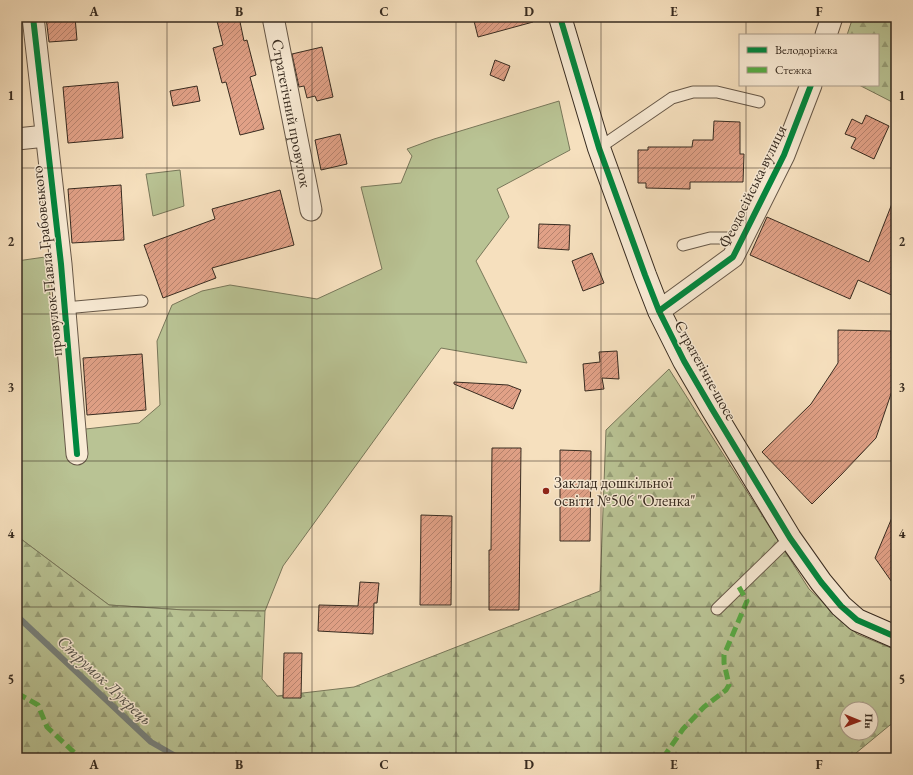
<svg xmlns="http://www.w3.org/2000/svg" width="913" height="775" font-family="'EB Garamond',serif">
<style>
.green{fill:#b9c394;stroke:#78775a}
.forest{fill:url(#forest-firs);stroke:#78775a;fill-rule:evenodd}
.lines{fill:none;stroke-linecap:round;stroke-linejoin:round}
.stream{stroke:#76817d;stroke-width:6}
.building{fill:url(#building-hatch);stroke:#372b20}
.lane-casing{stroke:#675848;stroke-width:13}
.street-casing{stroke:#675848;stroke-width:23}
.secondary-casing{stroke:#372b20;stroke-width:24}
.lane{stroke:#f9ebd5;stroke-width:11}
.street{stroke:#f9ebd5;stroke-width:21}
.secondary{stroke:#f9ebd5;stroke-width:22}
.quiet{stroke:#55ab43;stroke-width:5;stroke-dasharray:10 5;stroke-linecap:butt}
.cycleway-casing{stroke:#f9ebd5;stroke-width:8}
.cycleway{stroke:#00873e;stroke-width:6}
.grid{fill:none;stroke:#372b20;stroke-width:1;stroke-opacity:0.55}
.poi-dot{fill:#8f2418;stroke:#f9ebd5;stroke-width:1.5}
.labels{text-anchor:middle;stroke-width:3;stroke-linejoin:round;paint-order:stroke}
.street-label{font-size:16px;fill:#372b20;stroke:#f9ebd5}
.poi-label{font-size:16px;fill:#372b20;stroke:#f9ebd5;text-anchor:start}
.water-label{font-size:17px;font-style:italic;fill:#514f47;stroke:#f9ebd5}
.neatline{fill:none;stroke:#372b20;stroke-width:1.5}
.grid-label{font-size:13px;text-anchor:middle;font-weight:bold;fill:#372b20}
</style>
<defs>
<pattern id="forest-firs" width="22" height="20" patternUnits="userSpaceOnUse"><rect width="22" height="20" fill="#b9c394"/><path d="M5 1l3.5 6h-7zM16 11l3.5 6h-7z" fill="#979f78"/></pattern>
<pattern id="building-hatch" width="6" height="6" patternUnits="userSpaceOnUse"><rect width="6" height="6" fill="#e1a187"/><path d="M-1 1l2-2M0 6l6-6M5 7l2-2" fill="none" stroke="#b7836e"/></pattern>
</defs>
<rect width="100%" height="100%" fill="#f6e0be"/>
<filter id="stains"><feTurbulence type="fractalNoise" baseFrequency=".005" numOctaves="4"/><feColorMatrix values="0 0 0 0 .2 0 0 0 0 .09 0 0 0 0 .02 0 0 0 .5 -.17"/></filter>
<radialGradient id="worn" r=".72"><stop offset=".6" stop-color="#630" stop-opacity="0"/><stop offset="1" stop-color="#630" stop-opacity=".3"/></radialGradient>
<path class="green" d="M 559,101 L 570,150 L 497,189 L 509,217 L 476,261 L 527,363 L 441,348 L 283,566 L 265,611 L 184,610 L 109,605 L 17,536 L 17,261 L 45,257 L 68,431 L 139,423 L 160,405 L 157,341 L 172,305 L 202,291 L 230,285 L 317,299 L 382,269 L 361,187 L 401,183 L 412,156 L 407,149 L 434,139 Z
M 180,170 L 184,206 L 153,216 L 146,174 Z"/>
<path class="forest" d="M 853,17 L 896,17 L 896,104 L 859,85 L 878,85 L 878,35 L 847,35 Z
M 669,369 L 809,589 L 857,634 L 896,650 L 896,724 L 890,725 L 850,758 L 17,758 L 17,536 L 109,605 L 184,610 L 265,611 L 262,679 L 277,696 L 354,687 L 600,591 L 606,430 ZM 847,709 L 871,709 L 871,733 L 847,733 Z"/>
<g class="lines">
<path class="stream" d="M 17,616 L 151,742 L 179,758"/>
</g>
<path class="building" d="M 46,17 L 75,17 L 77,40 L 49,42 Z
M 216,17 L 239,17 L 244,41 L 247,40 L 256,75 L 250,77 L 264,129 L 240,135 L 226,82 L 222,83 L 213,48 L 223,45 Z
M 473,17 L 532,17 L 533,22 L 478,37 Z
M 322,47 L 333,97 L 317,101 L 315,96 L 307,98 L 304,86 L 299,87 L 292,54 Z
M 495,60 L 510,66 L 504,81 L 490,75 Z
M 118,82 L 123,138 L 68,143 L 63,87 Z
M 197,86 L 200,101 L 173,106 L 170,91 Z
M 866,115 L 889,126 L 874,159 L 851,148 L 856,138 L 845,134 L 852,119 L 862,124 Z
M 714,121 L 740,122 L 740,154 L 744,154 L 743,182 L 690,182 L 690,189 L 646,188 L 646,183 L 638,183 L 638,150 L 648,150 L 648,147 L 692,147 L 693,140 L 713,140 Z
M 340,134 L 347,164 L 321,170 L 315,140 Z
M 121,185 L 124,240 L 72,243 L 68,189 Z
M 280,190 L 294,245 L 212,268 L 216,278 L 163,298 L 144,245 L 215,219 L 212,209 Z
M 895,196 L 896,297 L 858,280 L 850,299 L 750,255 L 767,217 L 869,262 Z
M 539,224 L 570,225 L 569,250 L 538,248 Z
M 592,253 L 604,283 L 583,291 L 572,261 Z
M 838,330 L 891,331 L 892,391 L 876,438 L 841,475 L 812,504 L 762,452 L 811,404 L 838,363 Z
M 617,351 L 619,379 L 602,378 L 604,389 L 585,391 L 583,364 L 600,362 L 599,352 Z
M 142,354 L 146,410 L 87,415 L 83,358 Z
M 454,382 L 508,385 L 521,390 L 513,409 L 454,384 Z
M 492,448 L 521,448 L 519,610 L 489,610 L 489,550 L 491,550 Z
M 560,450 L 591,451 L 590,541 L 560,541 Z
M 896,508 L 896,588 L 875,558 Z
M 421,515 L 452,516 L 451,605 L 420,605 Z
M 360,582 L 379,583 L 377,603 L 374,603 L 373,634 L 318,631 L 319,605 L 358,606 Z
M 284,653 L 302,653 L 301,698 L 283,698 Z"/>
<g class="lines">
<defs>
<path id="lane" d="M 599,148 L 672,98 L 693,92 L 717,92 L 759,102
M 683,245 L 710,238 L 742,238
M 65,308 L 142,301
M 717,609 L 790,538"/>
<g id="street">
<path d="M 33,17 L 61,264 L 77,454"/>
<path id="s1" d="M 273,17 L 311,210"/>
<path d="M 826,35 L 832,17"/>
<path d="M 17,139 L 46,136"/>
<path d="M 659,311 L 733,257 L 784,155 L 811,85"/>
</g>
<path id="secondary" d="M 560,17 L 599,148 L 645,275 L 659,311 L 684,361 L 712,409 L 790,538 L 821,582 L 841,606 L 857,620 L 896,637"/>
</defs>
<use href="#lane" class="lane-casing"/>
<use href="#street" class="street-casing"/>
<use href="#secondary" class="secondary-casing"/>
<use href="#lane" class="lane"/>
<use href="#street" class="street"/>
<use href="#secondary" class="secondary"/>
<path class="quiet" d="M 17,693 L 38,705 L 47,727 L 80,758
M 663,758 L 683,729 L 704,707 L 726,690 L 729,685 L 724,663 L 724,655 L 747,601 L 739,587"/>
<defs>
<path id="cycleway" d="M 33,17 L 61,264 L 77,454
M 560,17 L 599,148 L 645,275 L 659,311 L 684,361 L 712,409 L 790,538 L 821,582 L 841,606 L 857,620 L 896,637
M 659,311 L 733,257 L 784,155 L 811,85"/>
</defs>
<use href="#cycleway" class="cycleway-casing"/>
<use href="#cycleway" class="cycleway"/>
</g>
<path class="grid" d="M 167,17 L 167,758M 312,17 L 312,758M 456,17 L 456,758M 601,17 L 601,758M 746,17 L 746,35M 746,85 L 746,758M 17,168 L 896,168M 17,314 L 896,314M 17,461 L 896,461M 17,607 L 896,607"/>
<circle class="poi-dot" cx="546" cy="491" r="4"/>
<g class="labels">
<g class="street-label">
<text dy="6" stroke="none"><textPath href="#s1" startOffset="98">Стратегічний провулок</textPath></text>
<text transform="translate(752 186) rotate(-64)" y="6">Феодосійська вулиця</text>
<text transform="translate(46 261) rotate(-96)" y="6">провулок Павла Грабовського</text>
<text transform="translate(706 370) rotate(61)" y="6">Стратегічне шосе</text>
</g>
<g class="poi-label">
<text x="554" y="488">Заклад дошкільної<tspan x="554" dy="18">освіти №506 "Оленка"</tspan></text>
</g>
<g class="water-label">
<text transform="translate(105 680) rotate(43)" y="6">Струмок Лукрець</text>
</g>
</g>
<rect width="913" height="775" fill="none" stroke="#f6e0be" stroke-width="44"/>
<rect x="739" y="34" width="140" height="52" fill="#f9ebd5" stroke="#ab9e8d"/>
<rect x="747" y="47" width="20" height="6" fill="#00873e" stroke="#ab9e8d"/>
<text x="775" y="54" font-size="12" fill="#372b20">Велодоріжка</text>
<rect x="747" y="67" width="20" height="6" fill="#55ab43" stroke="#ab9e8d"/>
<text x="775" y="74" font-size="12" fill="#372b20">Стежка</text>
<g transform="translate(859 721) rotate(91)"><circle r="19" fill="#f9ebd5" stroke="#ab9e8d"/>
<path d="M0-3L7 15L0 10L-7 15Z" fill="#8f2418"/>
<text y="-6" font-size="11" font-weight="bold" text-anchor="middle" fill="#372b20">Пн</text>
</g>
<rect x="22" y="22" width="869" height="731" class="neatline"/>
<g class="grid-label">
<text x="94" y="16">A</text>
<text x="239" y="16">B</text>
<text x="384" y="16">C</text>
<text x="529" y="16">D</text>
<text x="674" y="16">E</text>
<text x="819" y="16">F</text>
<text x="11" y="100">1</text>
<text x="902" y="100">1</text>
<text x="11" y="246">2</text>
<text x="902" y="246">2</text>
<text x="11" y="392">3</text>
<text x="902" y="392">3</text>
<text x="11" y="538">4</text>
<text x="902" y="538">4</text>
<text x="11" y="684">5</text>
<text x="902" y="684">5</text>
<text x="94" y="769">A</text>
<text x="239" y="769">B</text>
<text x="384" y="769">C</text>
<text x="529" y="769">D</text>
<text x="674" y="769">E</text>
<text x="819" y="769">F</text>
</g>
<rect width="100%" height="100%" filter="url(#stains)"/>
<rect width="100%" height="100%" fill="url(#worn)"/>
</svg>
